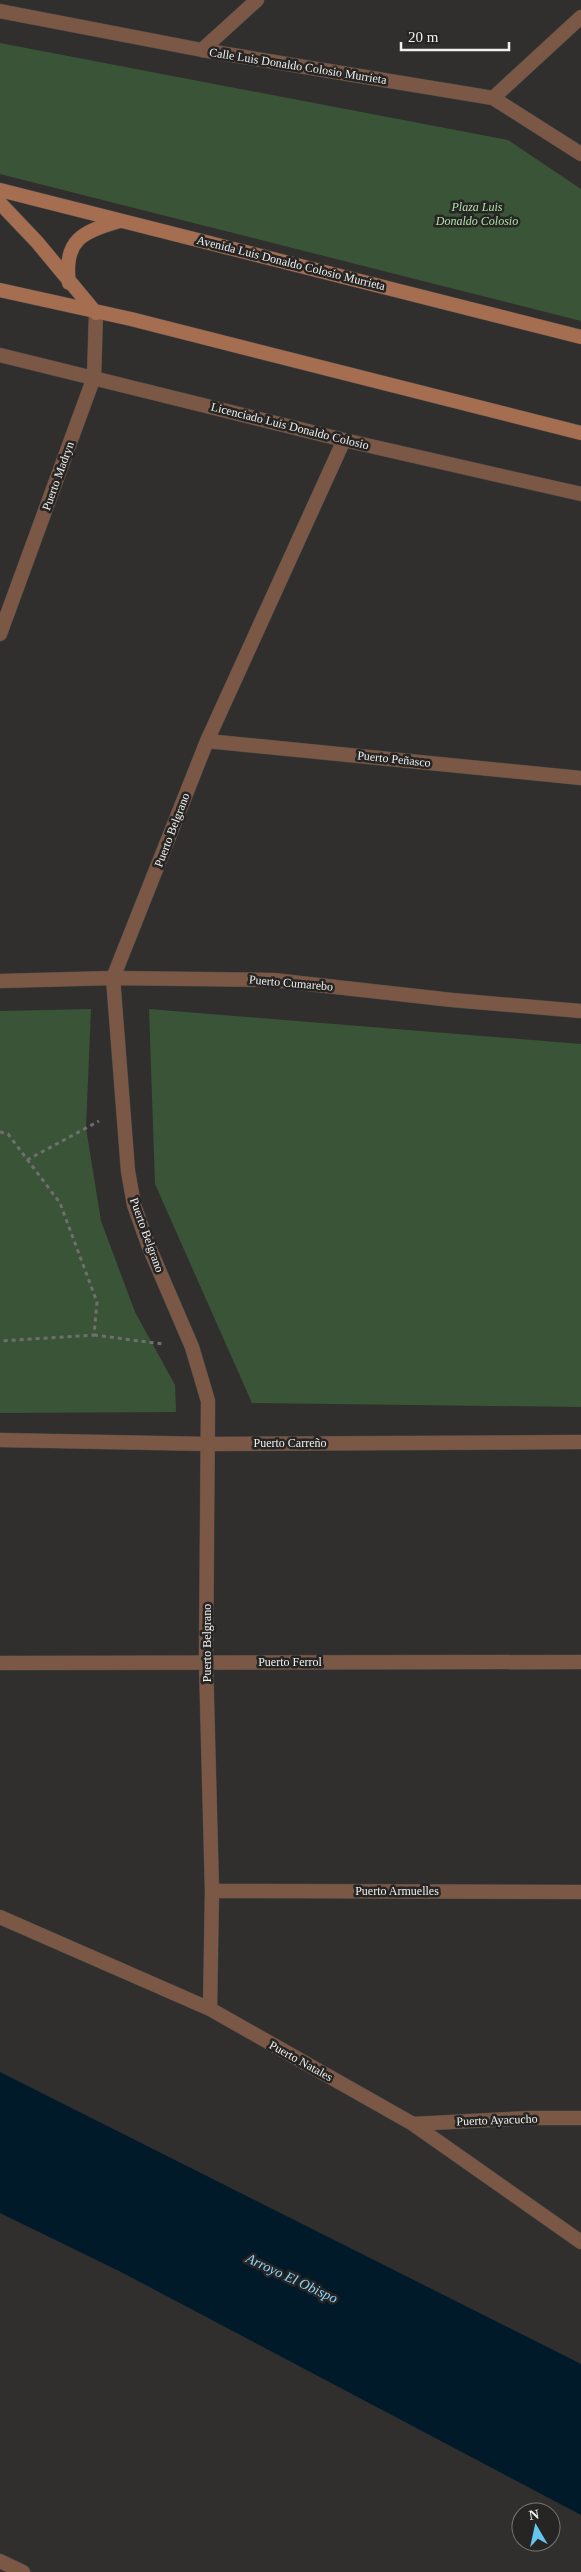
<svg xmlns="http://www.w3.org/2000/svg" width="581" height="2572" font-family="'Times New Roman',serif">
<style>
.green{fill:#3a5438}
.water{fill:#001a2a}
.lines{fill:none;stroke-linecap:round;stroke-linejoin:round}
.minor-casing{stroke:#4b4a48;stroke-width:15}
.tertiary-casing{stroke:#4b4a48;stroke-width:15}
.secondary-casing{stroke:#4b4a48;stroke-width:15}
.path{stroke:#706f6d;stroke-width:3;stroke-dasharray:4 4;stroke-linecap:butt}
.minor{stroke:#7b5846;stroke-width:14}
.tertiary{stroke:#7b5846;stroke-width:14}
.secondary{stroke:#a56e51;stroke-width:14}
.labels{text-anchor:middle;stroke-width:5;stroke-linejoin:round;paint-order:stroke}
.street-label{font-size:12px;fill:#f0f0ee;stroke:#262523}
.park-label{font-size:12px;font-style:italic;fill:#aee0a9;stroke:#262523}
.water-label{font-size:14px;font-style:italic;fill:#8fd6fe;stroke:#262523}
</style>
<rect width="100%" height="100%" fill="#302f2d"/>
<path class="green" d="M 0,43 L 508,140 L 581,189 L 581,321 L 0,174 Z
M 91,1009 L 86,1128 L 101,1221 L 135,1312 L 175,1385 L 176,1412 L 0,1413 L 0,1011 Z
M 149,1009 L 581,1044 L 581,1407 L 252,1403 L 155,1184 Z"/>
<path class="water" d="M 0,2072 L 581,2364 L 581,2515 L 121,2272 L 0,2213 Z"/>
<g class="lines">
<defs>
<path id="minor" d="M 202,50 L 257,0
M 493,98 L 581,17
M 0,355 L 344,440 L 581,494
M 0,634 L 94,377 L 96,313
M 207,741 L 581,778
M 0,981 L 113,978 L 273,980 L 452,1000 L 581,1011
M 0,1440 L 209,1444 L 581,1442
M 0,1663 L 581,1662
M 212,1891 L 581,1892
M 0,1917 L 210,2009 L 413,2124 L 581,2242
M 210,2009 L 212,1891 L 206,1662 L 208,1401 L 192,1347 L 149,1247 L 134,1205 L 128,1171 L 113,978 L 207,741 L 344,440
M 413,2124 L 529,2118 L 581,2118
M 0,2561 L 23,2572"/>
<path id="tertiary" d="M 0,11 L 202,50 L 493,98 L 581,154"/>
<path id="secondary" d="M 0,190 L 581,337
M 0,203 L 37,242 L 96,313
M 69,283 C 63,240 83,231 120,221
M 0,290 L 131,319 L 581,433"/>
</defs>
<use href="#minor" class="minor-casing"/>
<use href="#tertiary" class="tertiary-casing"/>
<use href="#secondary" class="secondary-casing"/>
<path class="path" d="M 0,1132 L 8,1134 L 60,1203 L 97,1302 L 94,1335 L 0,1341
M 27,1160 L 99,1121
M 94,1335 L 163,1344"/>
<use href="#minor" class="minor"/>
<use href="#tertiary" class="tertiary"/>
<use href="#secondary" class="secondary"/>
</g>
<g class="labels">
<g class="street-label">
<text transform="translate(298 66) rotate(9)" y="4">Calle Luis Donaldo Colosio Murrieta</text>
<text transform="translate(291 263) rotate(14)" y="4">Avenida Luis Donaldo Colosio Murrieta</text>
<text transform="translate(290 426) rotate(14)" y="4">Licenciado Luis Donaldo Colosio</text>
<text transform="translate(58 476) rotate(-70)" y="4">Puerto Madryn</text>
<text transform="translate(394 759) rotate(6)" y="4">Puerto Peñasco</text>
<text transform="translate(172 830) rotate(-69)" y="4">Puerto Belgrano</text>
<text transform="translate(291 983) rotate(5)" y="4">Puerto Cumarebo</text>
<text transform="translate(147 1235) rotate(70)" y="4">Puerto Belgrano</text>
<text x="290" y="1447">Puerto Carreño</text>
<text transform="translate(207 1643) rotate(-90)" y="4">Puerto Belgrano</text>
<text x="290" y="1666">Puerto Ferrol</text>
<text x="397" y="1895">Puerto Armuelles</text>
<text transform="translate(301 2061) rotate(29)" y="4">Puerto Natales</text>
<text transform="translate(497 2120) rotate(-2)" y="4">Puerto Ayacucho</text>
</g>
<g class="park-label">
<text x="477" y="211">Plaza Luis<tspan x="477" dy="14">Donaldo Colosio</tspan></text>
</g>
<g class="water-label">
<text transform="translate(292 2278) rotate(25)" y="5">Arroyo El Obispo</text>
</g>
</g>
<g transform="translate(536 2527) rotate(351)"><circle r="24" fill="#262523" stroke="#777674"/>
<path d="M0-4L9 19L0 12L-9 19Z" fill="#65c5ee"/>
<text y="-8" font-size="14" font-weight="bold" text-anchor="middle" fill="#f0f0ee">N</text>
</g>
<path d="M401 42v8h108v-8" fill="none" stroke="#f0f0ee" stroke-width="2.5"/>
<text x="408" y="42" font-size="15" fill="#f0f0ee" stroke="#262523" stroke-width="4" paint-order="stroke">20 m</text>
</svg>
